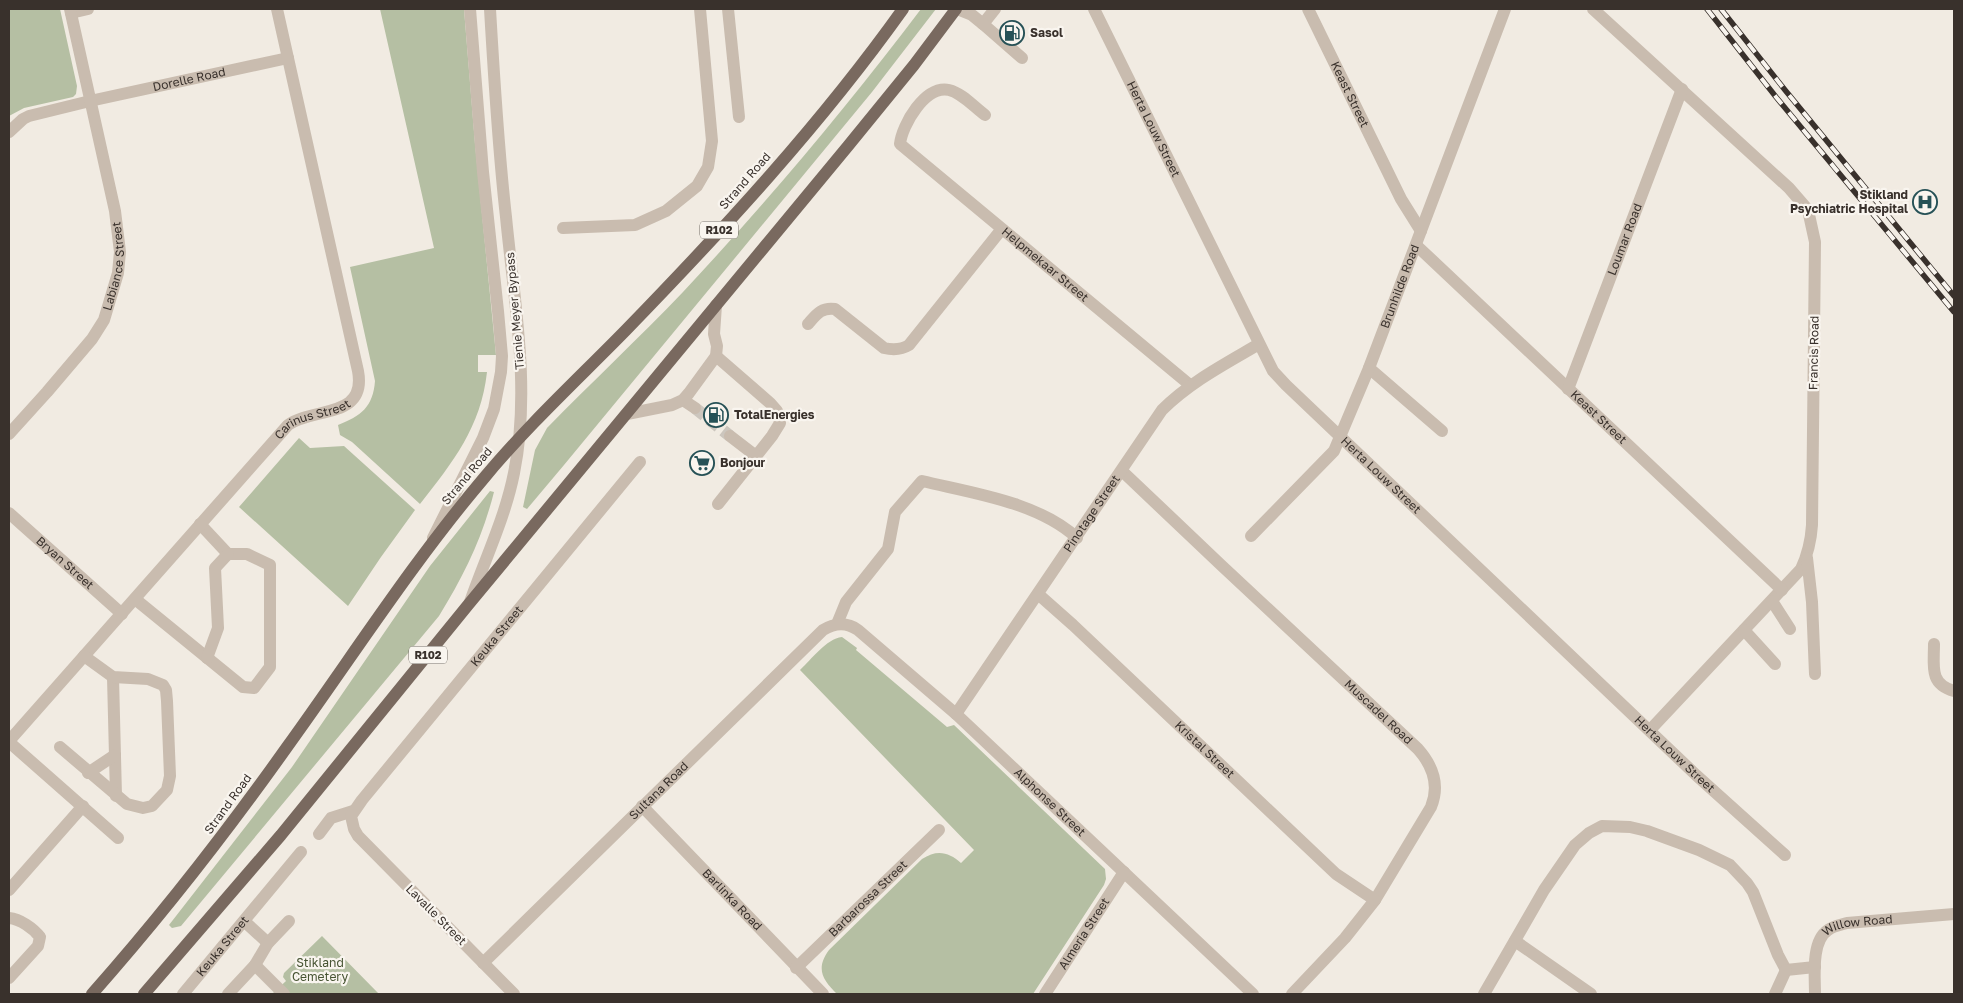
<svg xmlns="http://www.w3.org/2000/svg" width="1963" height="1003" font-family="'Golos Text',sans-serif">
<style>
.green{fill:#b5bfa3}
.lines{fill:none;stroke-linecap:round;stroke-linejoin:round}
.minor-tunnel{stroke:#ccc6be;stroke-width:12;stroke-dasharray:12 6;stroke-linecap:butt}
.minor{stroke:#c9bcaf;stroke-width:12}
.major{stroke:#79695f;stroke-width:12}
.rail-casing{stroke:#39312c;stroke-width:5.5}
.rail{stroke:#f9f5ef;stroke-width:4;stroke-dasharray:11;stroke-linecap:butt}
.labels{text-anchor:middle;stroke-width:4.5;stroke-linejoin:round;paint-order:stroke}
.shield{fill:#f9f5ef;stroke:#736c66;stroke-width:1}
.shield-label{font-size:11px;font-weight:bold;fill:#39312c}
.poi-label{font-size:12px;font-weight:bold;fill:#39312c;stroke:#f9f5ef;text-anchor:start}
.street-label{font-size:12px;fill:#39312c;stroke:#f9f5ef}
.park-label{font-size:12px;fill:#475433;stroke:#f9f5ef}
</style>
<rect width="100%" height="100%" fill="#f1ebe2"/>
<path class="green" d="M 9,9 L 60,9 L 77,86 L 76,94 L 73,97 L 24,108 L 9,116 Z
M 380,9 L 464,9 L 475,144 L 496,355 L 478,355 L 478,372 L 487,372 C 481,427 453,462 420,504 L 352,442 L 340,435 L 338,425 C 361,416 373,407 375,381 L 350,267 L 434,248 Z
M 921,9 L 936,9 L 872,92 L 564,465 L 527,509 L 523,507 L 535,450 L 547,428 C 592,382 639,338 683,292 C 767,202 847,107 921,9 Z
M 299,438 L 310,448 L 344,446 L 415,510 L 381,557 L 348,606 L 239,507 Z
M 490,491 L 494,492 C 482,539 464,575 439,616 L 181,926 L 172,928 L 169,925 L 292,767 L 430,566 Z
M 842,637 L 857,648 L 856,650 L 947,727 L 954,725 L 1105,869 L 1106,879 L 1104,885 L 1033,994 L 837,994 C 823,980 815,969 829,950 L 922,859 C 937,849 949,852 961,863 L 974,850 L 800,670 C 812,659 826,639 842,637 Z
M 322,936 L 379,994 L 272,994 L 286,981 L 283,977 L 284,973 Z"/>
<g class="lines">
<path class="minor-tunnel" d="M 695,408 L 730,436"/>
<g class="minor">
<path d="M 728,9 L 739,117"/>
<path d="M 957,9 L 972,15 L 983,24 L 995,9"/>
<path id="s1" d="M 1094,9 L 1273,371 L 1286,385 L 1696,775 L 1785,855"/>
<path id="s2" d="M 1308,9 L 1401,199 L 1421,231"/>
<path d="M 1593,9 L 1789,188 L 1808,210 L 1815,242 L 1812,525 C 1811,541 1808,554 1801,569 L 1650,730"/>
<path d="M 71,13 L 88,9"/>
<path d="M 983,24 L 1022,58"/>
<path id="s3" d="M 985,115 C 974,107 962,93 949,90 C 925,85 902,125 900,144 L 1190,385"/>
<path id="s4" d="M 9,132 L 23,119 L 29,116 L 90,101 L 288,58"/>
<path d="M 563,228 L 635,225 L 666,211 L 697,186 L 708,167 L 712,141 L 700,9"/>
<path id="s5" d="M 1416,245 L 1782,590"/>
<path d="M 808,324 C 816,315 821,307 835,309 L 884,348 C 893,350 901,350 909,345 L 1001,230"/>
<path d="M 716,356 L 770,403 L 777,411 L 780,423 L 772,436 L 718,504"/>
<path d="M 1369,368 L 1442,431"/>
<path id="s6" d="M 1568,389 L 1682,89"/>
<path d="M 683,400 L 695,408"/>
<path d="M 627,414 L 672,405 L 683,400 L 689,393 L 716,356 L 717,346 L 714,334 L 716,305"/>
<path id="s7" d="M 9,434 L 47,392 L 92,339 L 104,320 L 118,273 L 120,252 L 115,211 L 70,9"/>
<path d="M 730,436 L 756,456"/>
<path id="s8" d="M 1122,471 L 1221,565 L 1418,749 C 1433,766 1440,785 1431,807 L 1375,900 L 1345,938 L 1292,994"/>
<path id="s9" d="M 9,513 L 122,614"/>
<path id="s10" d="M 1251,536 L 1334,451 L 1369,368 L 1505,9"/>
<path d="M 433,538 L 483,438 L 494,409 L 501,372 L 502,356 L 498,311 L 483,172 L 470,9"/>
<path d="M 1807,558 L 1812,602 L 1815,674"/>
<path id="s11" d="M 1038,594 L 1073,625 L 1336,874 L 1375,900"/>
<path d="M 135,599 L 243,687 L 254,688 L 270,667 L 270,565 L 247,554 L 228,554 L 200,524"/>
<path d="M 1772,601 L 1790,629"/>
<path d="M 470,602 C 485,559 505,518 514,473 C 531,389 514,301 506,217 C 498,147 494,78 490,9"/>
<path d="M 837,624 L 846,602 L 888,549 L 895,512 L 922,481 C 972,493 1038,502 1077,538"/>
<path d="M 1744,630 L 1775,664"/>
<path d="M 1934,644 C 1934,666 1929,684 1954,691"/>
<path d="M 207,658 L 218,628 L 215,568 L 228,554"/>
<path d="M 113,677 L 116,796"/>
<path id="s12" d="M 956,714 L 1162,410 C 1190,382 1225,364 1259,344"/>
<path id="s13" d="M 9,741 L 288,425 C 313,407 367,419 358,371 L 277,9"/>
<path d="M 9,742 L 118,838"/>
<path d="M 60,747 L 127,804 L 143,808 L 152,806 L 167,790 L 170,776 L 167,701 L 166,690 L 163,685 L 148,679 L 113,677 L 84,656"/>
<path d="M 88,773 L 115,755"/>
<path id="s14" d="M 642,806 L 823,994"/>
<path d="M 319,834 L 331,818 L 353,811"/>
<path d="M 9,890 L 83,806"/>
<path d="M 9,918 C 20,919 33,928 40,937 L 38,946 L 9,978"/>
<path d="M 244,921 L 268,943"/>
<path d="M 1515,941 L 1591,994"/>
<path id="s15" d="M 483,963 L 823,630 C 834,623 847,622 858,630 L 956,714 L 1253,994"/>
<path d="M 255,965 L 284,994"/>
<path id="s16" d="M 796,968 L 939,830"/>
<path id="s17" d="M 183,994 L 301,852"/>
<path d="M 228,994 L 255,965 L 268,943 L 289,921"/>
<path id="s18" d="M 514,994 L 358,836 L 354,829 L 351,816 L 362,800 L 640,462"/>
<path id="s19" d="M 1045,994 L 1124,872"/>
<path d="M 1484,994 L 1544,890 L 1575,845 L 1589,833 L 1602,826 L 1630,827 L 1647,831 L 1699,850 L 1730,865 L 1747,883 L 1753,892 L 1778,955 L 1786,970 L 1815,967"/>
<path d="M 1775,994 L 1786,970"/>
<path id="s20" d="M 1815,994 C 1815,976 1811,941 1828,930 C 1833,926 1840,925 1847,923 L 1954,914"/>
</g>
<path class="major" d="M 92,994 C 162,915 226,833 287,747 C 352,657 412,563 484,478 C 528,425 578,379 626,330 C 724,229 821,124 903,9
M 144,994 L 281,835 L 468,605 L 848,146 L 914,65 L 956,9"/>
<defs>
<path id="rail" d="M 1707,9 L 1776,97 L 1954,312
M 1721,9 L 1785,90 L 1954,296"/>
</defs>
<use href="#rail" class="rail-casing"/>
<use href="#rail" class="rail"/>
</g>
<defs>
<symbol id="fuel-ring" viewBox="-11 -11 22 22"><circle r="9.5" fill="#f9f5ef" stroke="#265156" stroke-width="1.5"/><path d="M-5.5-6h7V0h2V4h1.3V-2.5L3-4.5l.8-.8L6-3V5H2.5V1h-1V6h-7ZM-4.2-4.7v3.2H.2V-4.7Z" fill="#265156"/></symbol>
<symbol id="hospital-ring" viewBox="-11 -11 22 22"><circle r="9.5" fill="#f9f5ef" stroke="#265156" stroke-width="1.5"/><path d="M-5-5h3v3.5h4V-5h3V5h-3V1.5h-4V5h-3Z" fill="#265156"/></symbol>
<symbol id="supermarket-ring" viewBox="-11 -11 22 22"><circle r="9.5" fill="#f9f5ef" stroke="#265156" stroke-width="1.5"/><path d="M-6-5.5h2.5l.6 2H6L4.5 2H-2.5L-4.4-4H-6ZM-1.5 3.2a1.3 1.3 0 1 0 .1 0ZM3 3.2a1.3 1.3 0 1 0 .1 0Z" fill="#265156"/></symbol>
</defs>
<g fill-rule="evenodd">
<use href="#fuel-ring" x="998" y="19" width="28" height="28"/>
<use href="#hospital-ring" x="1911" y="188" width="28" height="28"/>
<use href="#fuel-ring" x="702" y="401" width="28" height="28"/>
<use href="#supermarket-ring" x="688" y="449" width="28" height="28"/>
</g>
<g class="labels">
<g class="shield">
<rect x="700" y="221.5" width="38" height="17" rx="4"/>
<rect x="409" y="646.5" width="38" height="17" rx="4"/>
</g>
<g class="shield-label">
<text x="719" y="234">R102</text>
<text x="428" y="659">R102</text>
</g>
<g class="poi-label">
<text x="1030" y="37">Sasol</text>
<text x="1908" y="199" text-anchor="end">Stikland<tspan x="1908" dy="14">Psychiatric Hospital</tspan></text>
<text x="734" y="419">TotalEnergies</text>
<text x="720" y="467">Bonjour</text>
</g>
<g class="street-label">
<text dy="4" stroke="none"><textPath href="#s4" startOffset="190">Dorelle Road</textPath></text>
<text dy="4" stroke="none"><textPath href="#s2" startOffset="95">Keast Street</textPath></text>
<text dy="4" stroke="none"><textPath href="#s1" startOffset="134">Herta Louw Street</textPath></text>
<text transform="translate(745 181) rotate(-49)" y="4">Strand Road</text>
<text dy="4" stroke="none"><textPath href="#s6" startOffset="160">Loumar Road</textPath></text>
<text dy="4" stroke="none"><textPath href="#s3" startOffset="312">Helpmekaar Street</textPath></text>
<text dy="4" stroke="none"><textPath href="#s7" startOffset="204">Labiance Street</textPath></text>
<text dy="4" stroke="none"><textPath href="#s10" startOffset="296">Brunhilde Road</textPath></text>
<text transform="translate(515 311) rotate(-95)" y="4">Tienie Meyer Bypass</text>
<text transform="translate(1814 353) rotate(-89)" y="4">Francis Road</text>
<text dy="4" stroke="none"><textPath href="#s5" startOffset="251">Keast Street</textPath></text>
<text dy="4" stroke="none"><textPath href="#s13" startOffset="446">Carinus Street</textPath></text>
<text dy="4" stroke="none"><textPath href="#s1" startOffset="554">Herta Louw Street</textPath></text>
<text transform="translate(467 476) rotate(-50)" y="4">Strand Road</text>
<text dy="4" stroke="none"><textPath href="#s12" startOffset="242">Pinotage Street</textPath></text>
<text dy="4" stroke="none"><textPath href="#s9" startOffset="75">Bryan Street</textPath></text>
<text dy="4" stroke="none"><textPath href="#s18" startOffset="475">Keuka Street</textPath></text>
<text dy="4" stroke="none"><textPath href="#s8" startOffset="352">Muscadel Road</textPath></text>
<text dy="4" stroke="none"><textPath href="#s11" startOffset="228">Kristal Street</textPath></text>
<text dy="4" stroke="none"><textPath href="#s1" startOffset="959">Herta Louw Street</textPath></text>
<text dy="4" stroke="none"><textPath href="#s15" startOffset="246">Sultana Road</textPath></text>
<text dy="4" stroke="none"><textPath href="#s15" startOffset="771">Alphonse Street</textPath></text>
<text transform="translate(228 804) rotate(-54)" y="4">Strand Road</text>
<text dy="4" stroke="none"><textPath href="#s16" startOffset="100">Barbarossa Street</textPath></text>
<text dy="4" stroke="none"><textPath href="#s14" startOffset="130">Barlinka Road</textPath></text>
<text transform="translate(436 915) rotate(45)" y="4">Lavalle Street</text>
<text dy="4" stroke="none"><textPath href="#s20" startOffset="98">Willow Road</textPath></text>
<text dy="4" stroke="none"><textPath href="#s19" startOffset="72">Almeria Street</textPath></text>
<text dy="4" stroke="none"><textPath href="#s17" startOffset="62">Keuka Street</textPath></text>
</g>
<g class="park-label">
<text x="320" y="967">Stikland<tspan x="320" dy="14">Cemetery</tspan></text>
</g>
</g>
<rect width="1963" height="1003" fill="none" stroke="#39312c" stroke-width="20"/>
</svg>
